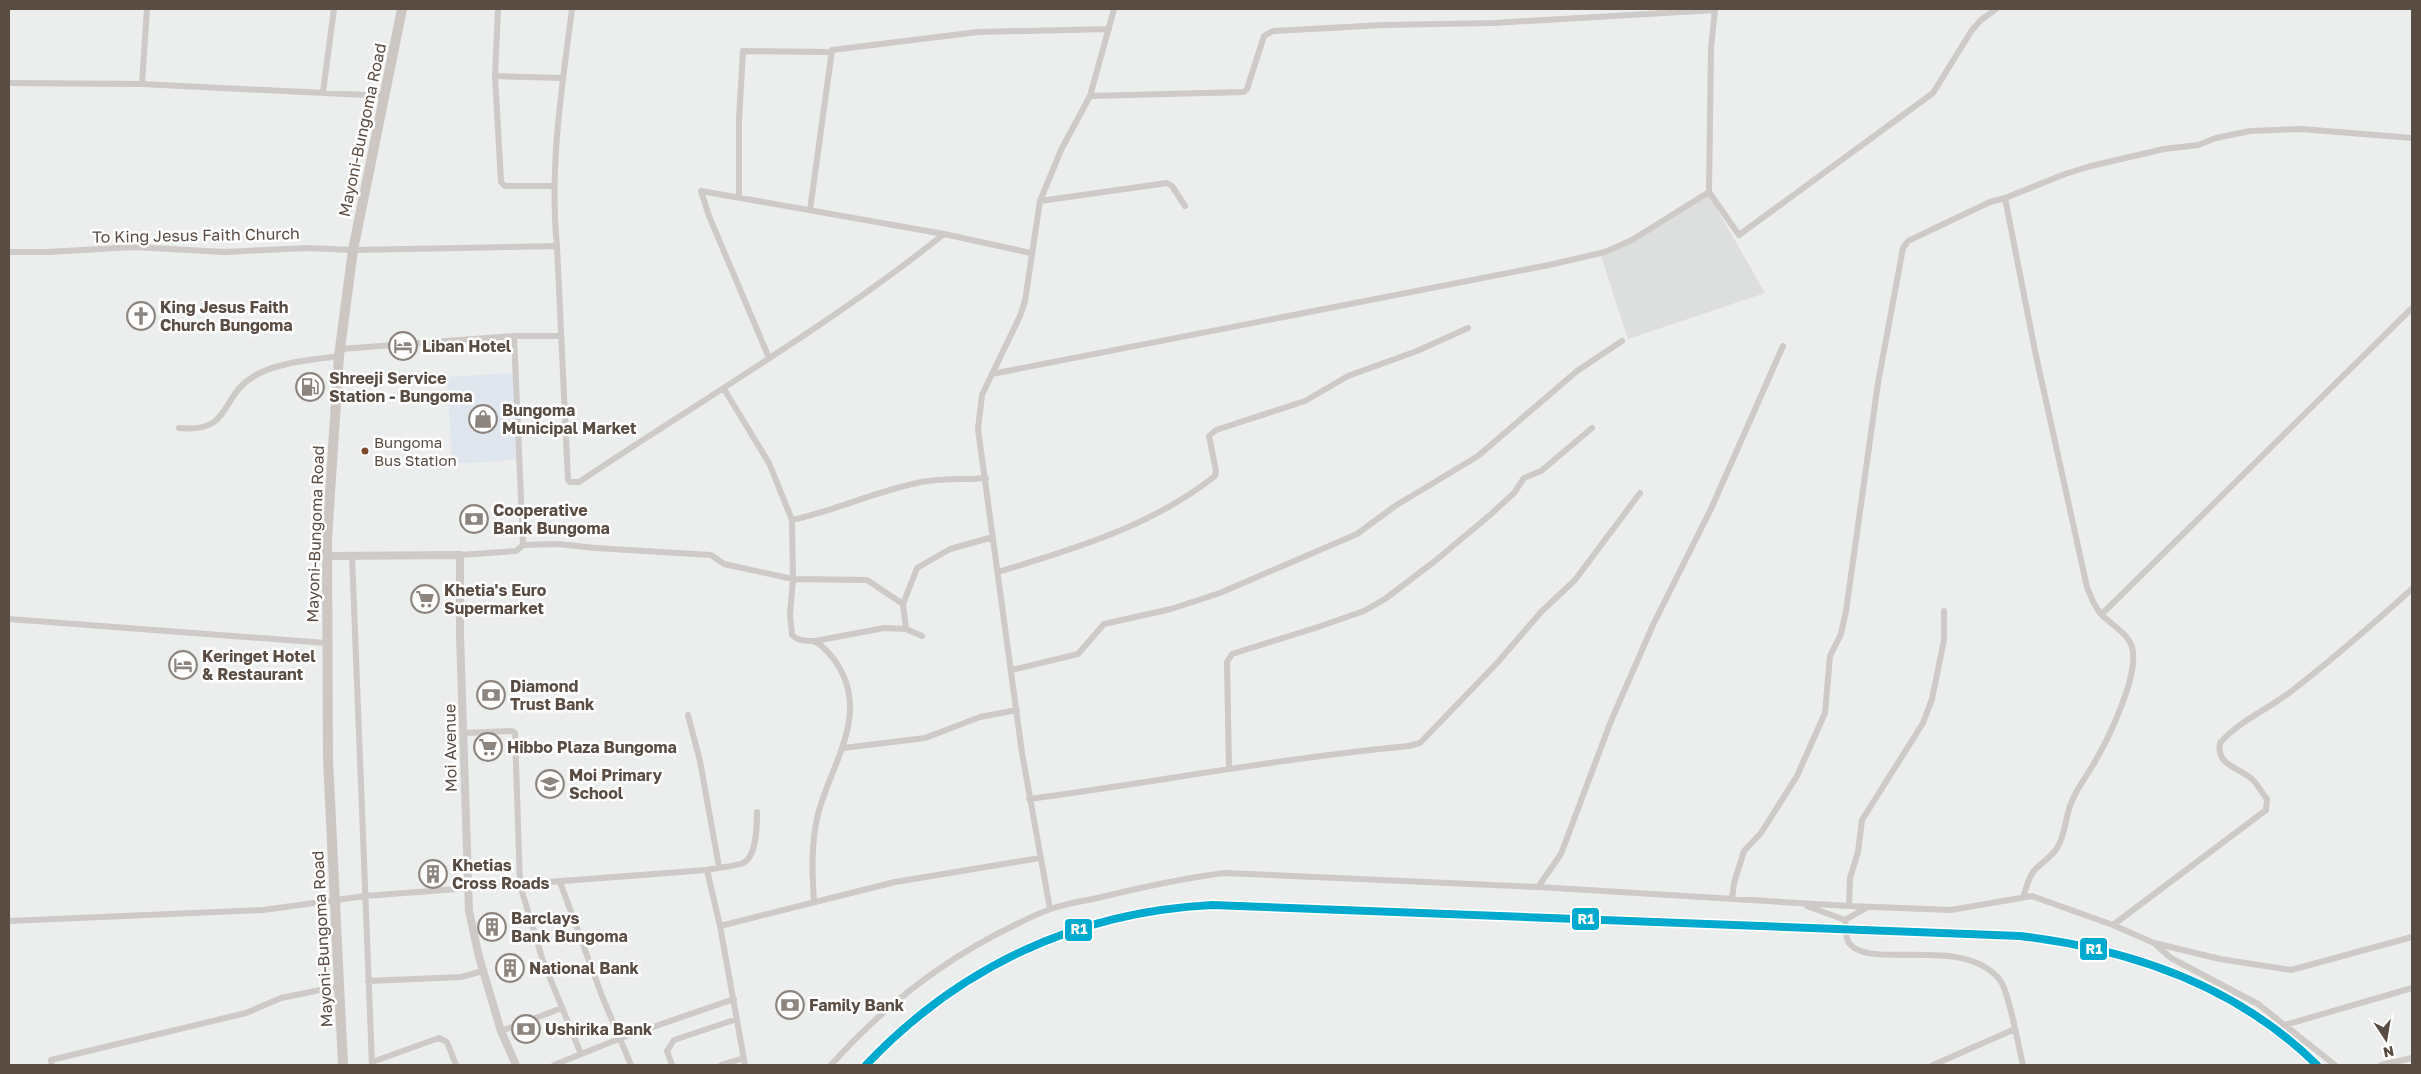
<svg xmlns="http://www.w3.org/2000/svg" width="2421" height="1074" font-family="'Golos Text',sans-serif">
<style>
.commercial{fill:#e0e6ee}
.education{fill:#dddede}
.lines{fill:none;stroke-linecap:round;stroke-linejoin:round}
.minor{stroke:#cdcac8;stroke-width:6}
.tertiary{stroke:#cdcac8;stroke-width:8}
.primary{stroke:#ccc7c3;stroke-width:10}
.rail-1-casing{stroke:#fff;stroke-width:11}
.rail-1{stroke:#00a9ce;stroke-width:8}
.bus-dot{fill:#7a4b2a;stroke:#fff;stroke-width:2}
.labels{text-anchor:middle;stroke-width:5;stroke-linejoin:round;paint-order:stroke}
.bus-label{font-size:15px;fill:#594c43;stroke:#fff;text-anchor:start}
.street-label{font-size:16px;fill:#594c43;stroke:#fff}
.poi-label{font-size:16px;font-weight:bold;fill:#594c43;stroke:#fff;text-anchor:start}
.line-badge{stroke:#fff;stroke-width:2}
.badge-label{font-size:14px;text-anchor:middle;font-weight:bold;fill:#fff}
</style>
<rect width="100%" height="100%" fill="#eceded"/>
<path class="commercial" d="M 513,373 L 518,460 L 452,464 L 447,377 Z"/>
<path class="education" d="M 1709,195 L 1765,293 L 1628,339 L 1601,256 L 1629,245 Z"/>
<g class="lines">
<path class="minor" d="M 498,9 L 495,76 L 501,182 L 505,186 L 553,186
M 572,9 C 562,87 549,167 557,246 L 568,480 L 570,482 L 579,482 C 701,400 829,326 944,234
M 1715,9 L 1711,48 L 1709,192 L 1739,235 L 1933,93 L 1972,30 L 1981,20 L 1996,9
M 495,76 L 563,78
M 9,83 L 142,84 L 385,96
M 142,84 L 147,9
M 323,92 L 334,9
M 1090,96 L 1244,92 L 1247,89 L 1264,36 L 1273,31 L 1384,25 L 1494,23 L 1715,10
M 739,197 L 739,120 L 743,51 L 830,52
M 1040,201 L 1167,183 L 1172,186 L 1185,206
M 810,210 L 832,50 L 978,32 L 1109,29
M 9,252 L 48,252 L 134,247 L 224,252 L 307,248 L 353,250 L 557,246
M 514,336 L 523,545
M 341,349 L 514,336 L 561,336
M 769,358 L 709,216 L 701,191 L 944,234 L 1031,253
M 992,374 L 1549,265 L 1605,252 L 1632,240 L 1709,192
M 724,389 L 769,463 L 792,520 L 793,579 L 790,614 L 792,635 C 799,642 805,640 813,641 C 821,643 828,652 833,658 C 873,711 832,761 818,814 C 811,843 812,872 814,901
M 179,428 C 234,433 218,396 256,375 C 279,362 312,360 339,356
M 792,520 C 834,511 874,492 917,483 C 938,478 963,480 986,478
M 352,555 L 372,1065
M 460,555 L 516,551 L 523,545 L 558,544 L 595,548 L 711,555 L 724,564 L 793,579 L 867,580 L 903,604 L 906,629
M 998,572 C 1074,549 1152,526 1215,476 L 1216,471 L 1209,436 L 1216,430 L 1305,401 L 1348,376 L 1417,351 L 1468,328
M 903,604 L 917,568 L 950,549 L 993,537
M 2102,614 L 2412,308
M 9,619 L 326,643
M 815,641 L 884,628 L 906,629 L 922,636
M 1012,670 L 1078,654 L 1104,624 L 1171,609 L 1220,593 L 1357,534 L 1395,506 L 1478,456 L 1577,371 L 1622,341
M 688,715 L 700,761 L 719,867
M 463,733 L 512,731 L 515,733 L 520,885 L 543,961 L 581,1054
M 843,748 L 925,738 L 980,717 L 1017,710
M 1229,769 L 1227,662 L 1232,654 L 1318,627 L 1364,611 L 1385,599 L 1435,561 L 1490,515 L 1514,493 L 1524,478 L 1541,471 L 1592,428
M 1029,799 C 1156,782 1282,758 1409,746 L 1420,743 L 1498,662 L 1541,612 L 1575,580 L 1640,493
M 707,870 L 720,926 L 745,1065
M 560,882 L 602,996 L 631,1065
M 1538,887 L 1561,854 L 1611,721 L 1653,625 L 1711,509 L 1783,346
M 2023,897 C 2026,889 2028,879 2033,872 C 2040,863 2051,858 2057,848 C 2066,834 2065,816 2072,801 C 2077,788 2086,777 2093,765 C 2108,740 2140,674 2132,647 C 2128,633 2110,624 2101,614 C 2094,606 2091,597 2087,587 L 2035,351 L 2005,198 L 2065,174 L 2091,166 L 2164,149 L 2198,145 L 2216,138 L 2250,131 L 2301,129 L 2412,138
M 1732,899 L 1734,883 L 1744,851 L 1761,833 L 1797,776 L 1825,713 L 1830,656 L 1841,634 L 1846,611 L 1878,383 L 1903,248 L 1908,241 L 1990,202 L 2005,198
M 1807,906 L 1845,920
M 1849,906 L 1850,878 L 1858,852 L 1862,820 L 1923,723 L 1932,699 L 1944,640 L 1944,611
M 1866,908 L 1845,920 C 1846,927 1845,937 1849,943 C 1869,971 1964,934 2000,980 C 2009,992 2019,1049 2023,1065
M 1050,909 L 1022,753 L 978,429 L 982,395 L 1020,316 L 1025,301 L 1040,201 L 1061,150 L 1090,96 L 1114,9
M 9,921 L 263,910 L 365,896 L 707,870 C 719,867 732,867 743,863 C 757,857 757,825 757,812
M 2113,925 L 2266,810 L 2267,799 C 2262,793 2258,785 2252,779 C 2239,767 2216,766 2220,743 C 2240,720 2269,709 2293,690 C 2334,658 2373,624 2412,589
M 720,926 L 895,882 L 1040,858
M 2155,944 L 2171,958 L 2258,1004 L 2335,1065
M 368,981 L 461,977 L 483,971
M 2285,1025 L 2412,988
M 501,1031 L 562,1008
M 372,1062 L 439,1038 L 447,1042 L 456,1065
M 52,1065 L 51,1060 L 246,1013 L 281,998 L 340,986
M 554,1065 L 621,1038 L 734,999
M 672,1065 L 667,1051 L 674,1040 L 737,1019
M 721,1065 L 744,1058
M 831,1065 C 883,1007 942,960 1013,926 C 1025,920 1038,913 1051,909 C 1067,903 1085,901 1102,897 C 1143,887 1183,878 1225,873 L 1538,887 L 1849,906 L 1951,910 L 2032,896 L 2113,925 L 2154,943 L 2220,959 L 2291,970 L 2412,937
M 1933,1065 L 2015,1029
M 2381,1065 L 2412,1058"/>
<path class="tertiary" d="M 327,556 L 460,555 L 460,635 L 469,911 L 479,957 L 501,1031 L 516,1065"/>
<path class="primary" d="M 343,1065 L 328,760 L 327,539 L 339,356 L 353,250 L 402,9"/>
<defs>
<path id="rail-1" d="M 866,1065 C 959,967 1076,912 1212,905 L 2020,936 C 2130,949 2237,986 2317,1065"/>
</defs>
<use href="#rail-1" class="rail-1-casing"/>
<use href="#rail-1" class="rail-1"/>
</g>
<defs>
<symbol id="church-ring" viewBox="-11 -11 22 22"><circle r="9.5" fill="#fff" stroke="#8c847e" stroke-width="1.5"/><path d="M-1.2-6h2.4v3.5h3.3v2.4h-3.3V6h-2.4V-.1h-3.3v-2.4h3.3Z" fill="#8c847e"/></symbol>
<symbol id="hotel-ring" viewBox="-11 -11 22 22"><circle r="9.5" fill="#fff" stroke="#8c847e" stroke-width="1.5"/><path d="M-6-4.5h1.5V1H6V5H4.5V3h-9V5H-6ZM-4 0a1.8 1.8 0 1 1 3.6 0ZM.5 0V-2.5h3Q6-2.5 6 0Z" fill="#8c847e"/></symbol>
<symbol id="fuel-ring" viewBox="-11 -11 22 22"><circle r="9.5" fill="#fff" stroke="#8c847e" stroke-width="1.5"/><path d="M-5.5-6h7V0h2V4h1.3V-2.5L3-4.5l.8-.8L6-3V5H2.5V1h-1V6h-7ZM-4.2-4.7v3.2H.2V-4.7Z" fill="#8c847e"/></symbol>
<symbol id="shop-ring" viewBox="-11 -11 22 22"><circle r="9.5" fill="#fff" stroke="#8c847e" stroke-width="1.5"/><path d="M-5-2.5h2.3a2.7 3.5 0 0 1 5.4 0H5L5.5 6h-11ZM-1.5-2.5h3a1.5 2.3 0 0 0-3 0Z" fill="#8c847e"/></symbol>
<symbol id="bank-ring" viewBox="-11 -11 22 22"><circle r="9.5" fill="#fff" stroke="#8c847e" stroke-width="1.5"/><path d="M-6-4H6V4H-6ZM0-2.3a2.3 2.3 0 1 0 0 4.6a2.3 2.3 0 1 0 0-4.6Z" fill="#8c847e"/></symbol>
<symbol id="supermarket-ring" viewBox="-11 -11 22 22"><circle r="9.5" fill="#fff" stroke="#8c847e" stroke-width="1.5"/><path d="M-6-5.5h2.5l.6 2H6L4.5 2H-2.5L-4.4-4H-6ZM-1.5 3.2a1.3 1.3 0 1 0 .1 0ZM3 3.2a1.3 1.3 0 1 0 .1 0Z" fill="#8c847e"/></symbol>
<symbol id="school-ring" viewBox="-11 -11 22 22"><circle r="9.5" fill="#fff" stroke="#8c847e" stroke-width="1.5"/><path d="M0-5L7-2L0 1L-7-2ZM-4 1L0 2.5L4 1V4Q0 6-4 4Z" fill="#8c847e"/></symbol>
<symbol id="building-ring" viewBox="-11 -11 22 22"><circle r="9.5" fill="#fff" stroke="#8c847e" stroke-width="1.5"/><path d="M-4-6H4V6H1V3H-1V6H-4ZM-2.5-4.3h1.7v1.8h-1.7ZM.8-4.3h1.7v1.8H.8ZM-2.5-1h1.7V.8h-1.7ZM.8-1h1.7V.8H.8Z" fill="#8c847e"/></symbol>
</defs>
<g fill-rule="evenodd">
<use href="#church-ring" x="125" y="300" width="32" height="32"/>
<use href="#hotel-ring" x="387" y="330" width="32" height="32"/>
<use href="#fuel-ring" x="294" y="371" width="32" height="32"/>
<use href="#shop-ring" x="467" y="403" width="32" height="32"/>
<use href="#bank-ring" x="458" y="503" width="32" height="32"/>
<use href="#supermarket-ring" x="409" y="583" width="32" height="32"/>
<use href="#hotel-ring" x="167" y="649" width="32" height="32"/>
<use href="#bank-ring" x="475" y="679" width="32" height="32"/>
<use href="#supermarket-ring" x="472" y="731" width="32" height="32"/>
<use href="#school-ring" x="534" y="768" width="32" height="32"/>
<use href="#building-ring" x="417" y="858" width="32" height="32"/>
<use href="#building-ring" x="476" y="911" width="32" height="32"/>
<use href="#building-ring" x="494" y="952" width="32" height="32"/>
<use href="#bank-ring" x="774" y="989" width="32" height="32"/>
<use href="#bank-ring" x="510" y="1013" width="32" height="32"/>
</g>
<circle class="bus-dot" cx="365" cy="451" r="4.5"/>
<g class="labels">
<g class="bus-label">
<text x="374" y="448">Bungoma<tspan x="374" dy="18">Bus Station</tspan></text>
</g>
<g class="street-label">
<text transform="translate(362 130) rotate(-78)" y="6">Mayoni-Bungoma Road</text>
<text transform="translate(196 235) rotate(-1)" y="6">To King Jesus Faith Church</text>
<text transform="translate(315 534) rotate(-88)" y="6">Mayoni-Bungoma Road</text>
<text transform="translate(450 748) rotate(-91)" y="6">Moi Avenue</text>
<text transform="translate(322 939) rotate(-93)" y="6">Mayoni-Bungoma Road</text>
</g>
<g class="poi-label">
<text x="160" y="313">King Jesus Faith<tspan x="160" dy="18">Church Bungoma</tspan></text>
<text x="422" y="352">Liban Hotel</text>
<text x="329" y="384">Shreeji Service<tspan x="329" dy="18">Station - Bungoma</tspan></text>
<text x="502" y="416">Bungoma<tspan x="502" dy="18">Municipal Market</tspan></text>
<text x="493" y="516">Cooperative<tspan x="493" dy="18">Bank Bungoma</tspan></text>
<text x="444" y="596">Khetia's Euro<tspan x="444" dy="18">Supermarket</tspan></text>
<text x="202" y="662">Keringet Hotel<tspan x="202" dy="18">&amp; Restaurant</tspan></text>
<text x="510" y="692">Diamond<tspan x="510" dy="18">Trust Bank</tspan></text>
<text x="507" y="753">Hibbo Plaza Bungoma</text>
<text x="569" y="781">Moi Primary<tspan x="569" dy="18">School</tspan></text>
<text x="452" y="871">Khetias<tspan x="452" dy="18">Cross Roads</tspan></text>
<text x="511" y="924">Barclays<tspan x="511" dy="18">Bank Bungoma</tspan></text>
<text x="529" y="974">National Bank</text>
<text x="809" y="1011">Family Bank</text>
<text x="545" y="1035">Ushirika Bank</text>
</g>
</g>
<g class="line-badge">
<rect x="1571" y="907" width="29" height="24" rx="5" fill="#00a9ce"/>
<rect x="1064" y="918" width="29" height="24" rx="5" fill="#00a9ce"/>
<rect x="2079" y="937" width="29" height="24" rx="5" fill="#00a9ce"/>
</g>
<g class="badge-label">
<text x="1586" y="924">R1</text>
<text x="1079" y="934">R1</text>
<text x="2094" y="954">R1</text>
</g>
<rect width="2421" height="1074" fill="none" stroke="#594c43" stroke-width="20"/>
<g transform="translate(2386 1039) rotate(168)" stroke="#ffffff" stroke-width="4" paint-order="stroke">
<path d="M0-4L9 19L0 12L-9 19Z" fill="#594c43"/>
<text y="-8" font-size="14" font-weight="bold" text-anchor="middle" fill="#594c43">N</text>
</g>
</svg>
